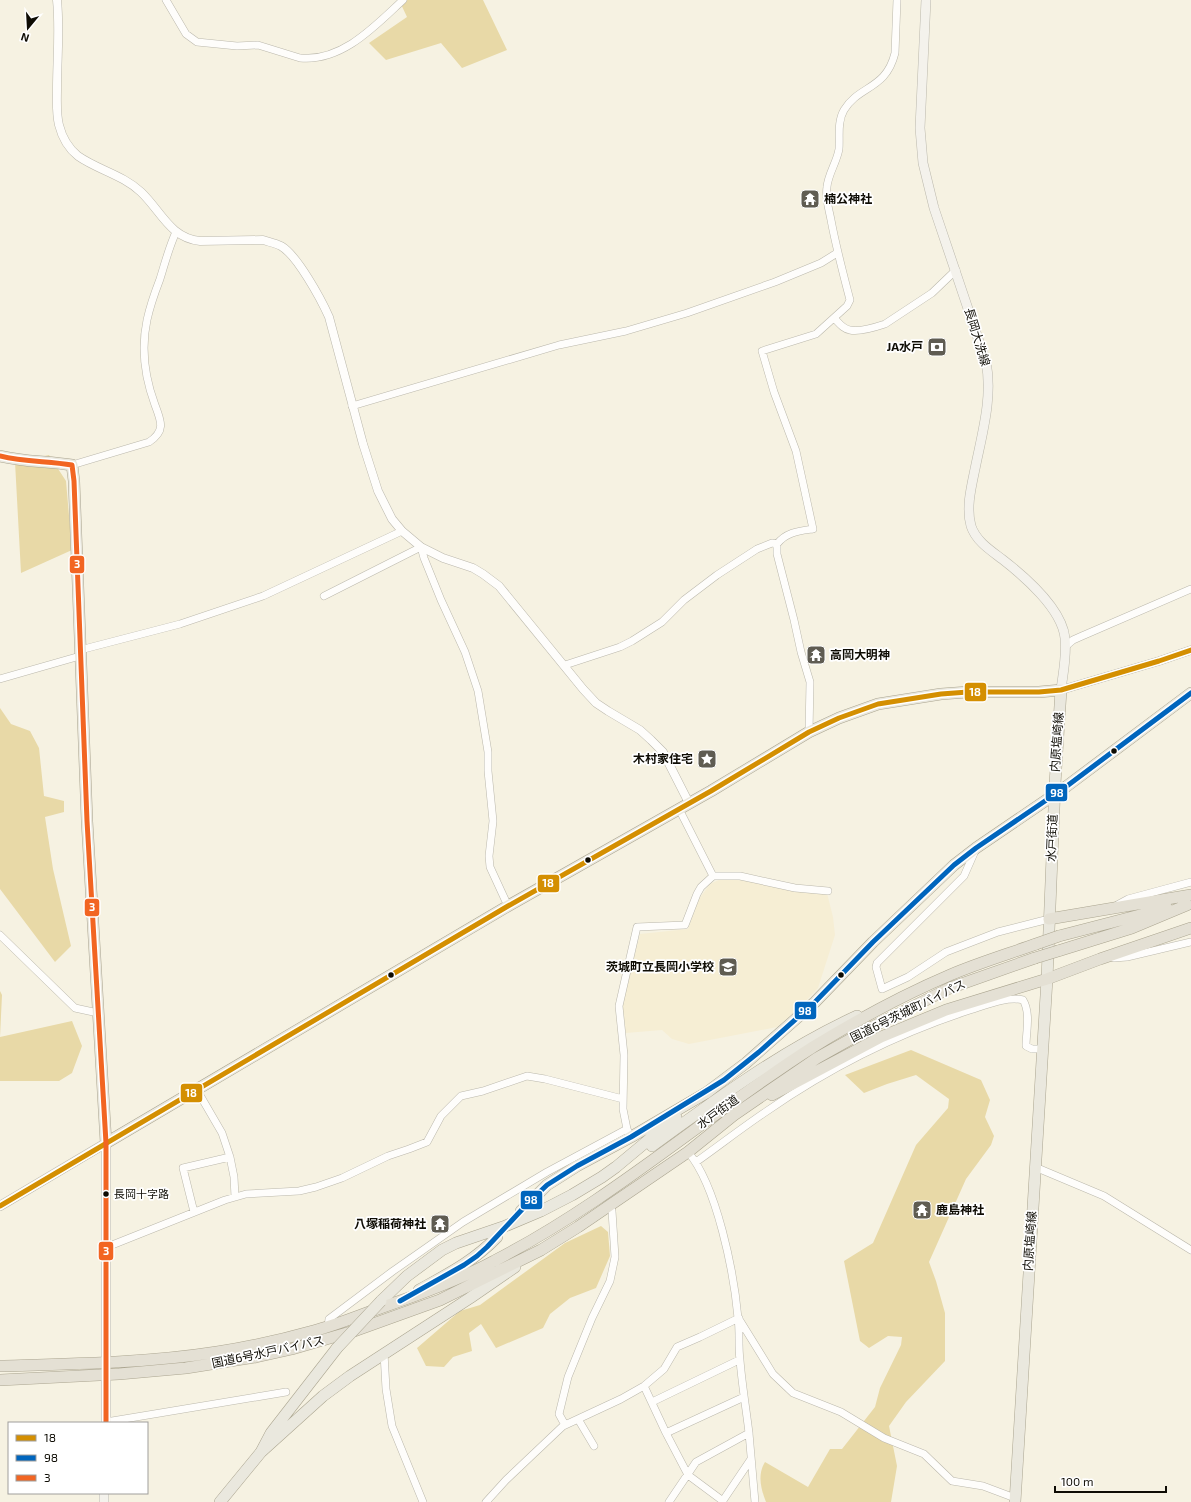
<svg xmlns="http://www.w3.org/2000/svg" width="1191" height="1502" font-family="'Exo 2','Noto Sans JP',sans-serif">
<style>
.built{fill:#f6eed4}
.green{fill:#e8d9a7}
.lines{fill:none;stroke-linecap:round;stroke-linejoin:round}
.minor-casing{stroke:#bbb8ac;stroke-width:8}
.tertiary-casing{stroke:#bbb8ac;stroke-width:9}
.secondary-casing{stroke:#bbb8ac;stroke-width:10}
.primary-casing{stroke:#aba590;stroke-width:12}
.trunk-casing{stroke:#aba590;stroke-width:12}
.minor{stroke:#fefdfb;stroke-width:7}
.tertiary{stroke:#fefdfb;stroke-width:8}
.secondary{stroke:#f4f2ec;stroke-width:9}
.primary{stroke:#eae8de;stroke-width:11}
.trunk{stroke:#e4e0d4;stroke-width:11}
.primary-bridge-casing{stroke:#aba590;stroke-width:12;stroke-linecap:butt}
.trunk-bridge-casing{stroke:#aba590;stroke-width:12;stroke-linecap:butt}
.primary-bridge{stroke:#eae8de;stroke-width:11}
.trunk-bridge{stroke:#e4e0d4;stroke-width:11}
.bus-1-casing{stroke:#fff;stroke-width:8}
.bus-2-casing{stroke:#fff;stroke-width:8}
.bus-3-casing{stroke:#fff;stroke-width:8}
.bus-1{stroke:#d48f01;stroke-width:5}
.bus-2{stroke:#0065bd;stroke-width:5}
.bus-3{stroke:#f26522;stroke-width:5}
.bus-dot{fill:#0e0c04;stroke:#fff;stroke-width:1.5}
.labels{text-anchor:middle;stroke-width:3.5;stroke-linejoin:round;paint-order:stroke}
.bus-label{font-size:11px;fill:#0e0c04;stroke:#fff;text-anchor:start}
.poi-label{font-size:12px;font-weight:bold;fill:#0e0c04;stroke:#fff;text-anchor:end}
.street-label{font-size:12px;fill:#0e0c04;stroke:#fff}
.line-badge{stroke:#fff;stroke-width:1.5}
.badge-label{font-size:11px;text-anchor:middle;font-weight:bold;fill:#fff}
</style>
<rect width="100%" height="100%" fill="#f6f2e2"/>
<path class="built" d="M 721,879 L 751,881 L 827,893 L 833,917 L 835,935 L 818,988 L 799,1008 L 777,1027 L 689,1044 L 672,1039 L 662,1030 L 626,1033 L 622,1005 L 640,934 L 688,929 L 699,899 L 710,884 Z"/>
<path class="green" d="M 399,0 L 483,0 L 507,50 L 462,68 L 441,43 L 386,60 L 369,43 L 407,17 Z
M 49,455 L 66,481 L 72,550 L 21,573 L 15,462 Z
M 0,708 L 11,724 L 30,731 L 39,748 L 44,796 L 64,801 L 64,812 L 45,817 L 53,869 L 71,946 L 55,962 L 0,889 Z
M 0,991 L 2,995 L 0,1037 L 72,1021 L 82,1046 L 72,1073 L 59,1081 L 0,1081 Z
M 911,1050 L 981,1080 L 990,1100 L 985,1117 L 994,1136 L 991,1145 L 966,1179 L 929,1262 L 936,1281 L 945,1313 L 945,1361 L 906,1402 L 889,1426 L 897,1466 L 891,1502 L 766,1502 C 761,1489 757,1475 765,1462 L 808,1487 L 830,1449 L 842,1449 L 875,1407 L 880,1388 L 901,1345 L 902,1337 L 888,1336 L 869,1348 L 860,1341 L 844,1261 L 873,1243 L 916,1145 L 948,1108 L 949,1099 L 916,1075 L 887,1084 L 864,1093 L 845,1075 Z
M 601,1226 L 608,1232 L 610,1256 L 596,1288 L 570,1298 L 550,1314 L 543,1328 L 496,1348 L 481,1324 L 469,1333 L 472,1351 L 453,1357 L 444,1367 L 426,1366 L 417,1348 L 460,1311 L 480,1305 L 565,1243 Z"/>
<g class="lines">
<defs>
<path id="minor" d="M 166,0 L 186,34 L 197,42 L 237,46 L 258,45 L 300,58 C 342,62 375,26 403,0
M 834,318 C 839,323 843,329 850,330 C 858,332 876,327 885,324 L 932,293 L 956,270
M 352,406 L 559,345 L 626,331 L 687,313 L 775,282 L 821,263 L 837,253
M 72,465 L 149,442 C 166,431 161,421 155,405 C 145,378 141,348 147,320 C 150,306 155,292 160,279 C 165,263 169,247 176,232
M 777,544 L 777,554 L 794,620 L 801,652 L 810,682 L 809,732
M 324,596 L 421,547 L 424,558 L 441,600 L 465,652 L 478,691 L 488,752 L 488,771 L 493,821 L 489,856 L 490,867 L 508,906
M 1066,646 L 1073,640 L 1082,636 L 1191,589
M 80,650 L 180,624 L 263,596 L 402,531
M 565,665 L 620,647 L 632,641 L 662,622 L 684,600 L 717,575 L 757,549 L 772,543 L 777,544 C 786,532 799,531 813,529 L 796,451 L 774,392 L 762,351 L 816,334 L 847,306 L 850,300 C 843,273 836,247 831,220 C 829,209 825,198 827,187 C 828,174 837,162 839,149 C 840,137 837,122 844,110 C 859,85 886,90 895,53 L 897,0
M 0,679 L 80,656
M 975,851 L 964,876 L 877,963 L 876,967 L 882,989 L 908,977 L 946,952 L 998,932 L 1049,919
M 713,876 L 740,876 L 795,888 L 828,891
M 1117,905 L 1128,899 L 1191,882
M 0,935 L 75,1008 L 98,1013
M 1114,958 L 1127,957 L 1191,942
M 631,1137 L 627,1129 L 623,1109 L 624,1055 L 619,1006 L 637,927 L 685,925 L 697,894 L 701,887 L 713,876 L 679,809
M 688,1152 C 717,1186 734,1273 738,1318 C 740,1332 738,1346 740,1360 C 742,1385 746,1408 749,1433 C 751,1456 753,1479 755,1502
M 230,1157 L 234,1177 L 235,1197
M 696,1162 C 720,1145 743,1127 767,1111 C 829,1068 899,1033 970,1010 C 986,1005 1007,996 1023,1000 C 1031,1013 1026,1032 1026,1046 L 1032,1049 L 1042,1049
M 1035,1167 L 1104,1196 L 1191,1250
M 194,1212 L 183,1168 L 230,1157 L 222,1133 L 197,1090
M 107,1247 L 225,1200 L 246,1194 L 299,1191 L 316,1187 L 342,1178 L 388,1156 L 409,1149 L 427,1142 L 441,1116 L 461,1096 L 483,1091 L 527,1076 L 545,1079 L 623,1099
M 739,1319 L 773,1374 L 793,1393 L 841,1412 L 884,1438 L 924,1454 L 952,1481 L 983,1486 L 1015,1498
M 328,1327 L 329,1319 L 393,1271 L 463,1222 L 547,1172 L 627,1129
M 384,1353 L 386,1389 L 392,1426 L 423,1502
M 644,1386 L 666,1433 L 688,1475 L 723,1501
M 652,1402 L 739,1360
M 578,1419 L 594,1446
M 106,1422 L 286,1392
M 565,1425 L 559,1414 L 568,1377 L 592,1318 L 610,1281 L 615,1257 L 612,1211 L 610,1205
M 666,1433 L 744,1397
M 486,1502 L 506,1480 L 563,1426 L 621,1399 L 644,1386 L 664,1369 L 677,1347 L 700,1337 L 739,1318
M 669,1502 L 696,1462 L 749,1433
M 722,1502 L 751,1459"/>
<path id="tertiary" d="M 57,0 C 60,29 57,59 57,89 C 57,101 56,113 59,125 C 62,137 68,148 78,156 C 98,170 123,175 141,192 C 161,211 170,238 200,241 L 263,240 C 269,242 275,243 281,246 C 297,255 321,299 329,317 L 363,444 L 378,491 L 392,519 L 402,531 L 421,547 L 443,558 L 473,568 L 483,574 L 499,586 L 583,689 L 596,703 L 608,711 L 640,730 L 651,740 L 663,752 L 689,803
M 1061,690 L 1159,661 L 1191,650"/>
<path id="secondary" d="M 926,0 L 920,128 L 923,163 L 934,208 L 986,362 C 993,397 982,434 975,469 C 971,488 966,508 971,526 C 976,541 990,550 1002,559 C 1024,576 1062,609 1065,638 C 1067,655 1063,673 1061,690
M 0,1206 L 106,1143 L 106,1423
M 104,1502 L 104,1493"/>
<path id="primary" d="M 0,456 C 24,462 48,461 72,465 L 74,481 L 87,821 L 106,1143 L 508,906 L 711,791 L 809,732 L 839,718 L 878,704 L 941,694 L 968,692 L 1039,692 L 1061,690 L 1055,784 L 1047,979 L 1015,1502
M 652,1146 C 718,1098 783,1050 857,1016
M 521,1211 L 547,1185 L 577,1166 L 631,1137 L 706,1093 L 746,1063 L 815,1002 L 873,942 L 954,865 L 976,848 L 1067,786 L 1191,693
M 419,1290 C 448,1274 474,1261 497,1237
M 381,1301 L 407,1276 L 442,1250 L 456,1243 L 503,1227 L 541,1211 L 572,1195 L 602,1177 L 616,1167 L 676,1117
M 261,1452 L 323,1396 L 350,1376 L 470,1298 L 515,1267
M 220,1502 L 261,1452 L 271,1433 L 337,1348"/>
<path id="trunk" d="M 1049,919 L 1191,895
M 1059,936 L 1167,908
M 1058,951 L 1132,928 L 1187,905
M 772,1095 L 881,1037 L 946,1010 L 1047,979 L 1100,959 L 1191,928
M 0,1366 C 71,1364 147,1363 217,1352 C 249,1347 281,1340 313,1331 C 337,1325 360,1315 383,1307 C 421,1294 459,1280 494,1261 C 609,1202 705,1116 813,1047 C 857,1020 903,995 950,975 C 978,963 1008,954 1036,944
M 0,1380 L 119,1374 L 186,1368 L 256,1357 L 292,1349 L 354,1331 L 440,1300 L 541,1250 L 578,1227 L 688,1152 L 734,1115 L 817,1058 L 874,1026 L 950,988 L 1035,958"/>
</defs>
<use href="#minor" class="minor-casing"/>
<use href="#tertiary" class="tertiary-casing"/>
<use href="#secondary" class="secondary-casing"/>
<use href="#primary" class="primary-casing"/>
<use href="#trunk" class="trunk-casing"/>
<use href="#minor" class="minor"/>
<use href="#tertiary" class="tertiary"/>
<use href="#secondary" class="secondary"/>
<use href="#primary" class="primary"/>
<use href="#trunk" class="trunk"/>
<defs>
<path id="primary-bridge" d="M 337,1348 L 381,1301"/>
<path id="trunk-bridge" d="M 1036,944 L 1059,936
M 1035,958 L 1058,951"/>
</defs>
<use href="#primary-bridge" class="primary-bridge-casing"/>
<use href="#trunk-bridge" class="trunk-bridge-casing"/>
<use href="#primary-bridge" class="primary-bridge"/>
<use href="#trunk-bridge" class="trunk-bridge"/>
<defs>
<path id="bus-1" d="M 0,1206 L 508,906 L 711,791 L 809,732 L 839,718 L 878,704 L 941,694 L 968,692 L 1039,692 L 1061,690 L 1159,661 L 1191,650"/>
<path id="bus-2" d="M 400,1301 L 464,1265 L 477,1256 L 487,1247 L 529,1202 L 547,1185 L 577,1166 L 631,1137 L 724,1080 L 759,1052 L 815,1002 L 873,942 L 954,865 L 976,848 L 1067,786 L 1191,693"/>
<path id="bus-3" d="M 0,456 C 24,462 48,461 72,465 L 74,481 L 87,821 L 106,1143 L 106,1423"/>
</defs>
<use href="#bus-1" class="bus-1-casing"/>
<use href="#bus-2" class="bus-2-casing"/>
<use href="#bus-3" class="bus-3-casing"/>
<use href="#bus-1" class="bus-1"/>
<use href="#bus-2" class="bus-2"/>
<use href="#bus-3" class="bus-3"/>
</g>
<defs>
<symbol id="temple-square" viewBox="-11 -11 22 22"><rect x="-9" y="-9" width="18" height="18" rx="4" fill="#5f5c52" stroke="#fff"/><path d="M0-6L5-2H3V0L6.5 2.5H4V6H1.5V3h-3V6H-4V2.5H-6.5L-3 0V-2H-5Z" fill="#fff"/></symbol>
<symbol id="bank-square" viewBox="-11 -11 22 22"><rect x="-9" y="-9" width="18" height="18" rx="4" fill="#5f5c52" stroke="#fff"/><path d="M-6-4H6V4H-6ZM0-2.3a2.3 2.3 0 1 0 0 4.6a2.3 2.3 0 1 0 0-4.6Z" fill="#fff"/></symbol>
<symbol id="sight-square" viewBox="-11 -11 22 22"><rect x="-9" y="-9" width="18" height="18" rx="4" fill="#5f5c52" stroke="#fff"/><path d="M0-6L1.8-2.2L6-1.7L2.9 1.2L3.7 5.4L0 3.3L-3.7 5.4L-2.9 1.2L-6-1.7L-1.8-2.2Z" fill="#fff"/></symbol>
<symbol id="school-square" viewBox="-11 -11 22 22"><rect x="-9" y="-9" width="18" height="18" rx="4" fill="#5f5c52" stroke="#fff"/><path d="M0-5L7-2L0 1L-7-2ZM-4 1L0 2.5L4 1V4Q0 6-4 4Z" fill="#fff"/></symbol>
</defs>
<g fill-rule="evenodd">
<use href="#temple-square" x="799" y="188" width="22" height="22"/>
<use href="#bank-square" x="926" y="336" width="22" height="22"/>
<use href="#temple-square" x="805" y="644" width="22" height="22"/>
<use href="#sight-square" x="696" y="748" width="22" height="22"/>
<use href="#school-square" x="717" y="956" width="22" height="22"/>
<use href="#temple-square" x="911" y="1199" width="22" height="22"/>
<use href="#temple-square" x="429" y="1213" width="22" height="22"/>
</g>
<g class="bus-dot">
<circle cx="1114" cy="751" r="3.5"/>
<circle cx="588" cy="860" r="3.5"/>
<circle cx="391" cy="975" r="3.5"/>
<circle cx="841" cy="975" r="3.5"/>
<circle cx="106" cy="1194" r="3.5"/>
</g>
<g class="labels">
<g class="bus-label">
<text x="114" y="1198">長岡十字路</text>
</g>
<g class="poi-label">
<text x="824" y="203" text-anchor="start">楠公神社</text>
<text x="923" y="351">JA水戸</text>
<text x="830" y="659" text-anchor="start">高岡大明神</text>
<text x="693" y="763">木村家住宅</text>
<text x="714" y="971">茨城町立長岡小学校</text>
<text x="936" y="1214" text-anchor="start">鹿島神社</text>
<text x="426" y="1228">八塚稲荷神社</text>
</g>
<g class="street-label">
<text transform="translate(977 337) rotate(73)" y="4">長岡大洗線</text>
<text transform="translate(1057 742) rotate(-86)" y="4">内原塩崎線</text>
<text transform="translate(1052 838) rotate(-88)" y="4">水戸街道</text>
<text transform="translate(908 1011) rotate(-26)" y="4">国道6号茨城町バイパス</text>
<text transform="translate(718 1112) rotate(-36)" y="4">水戸街道</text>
<text transform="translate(1030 1241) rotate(-86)" y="4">内原塩崎線</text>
<text transform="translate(268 1352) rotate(-12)" y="4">国道6号水戸バイパス</text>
</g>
</g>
<g class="line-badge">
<rect x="69" y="555" width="16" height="19" rx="4" fill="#f26522"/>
<rect x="964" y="682" width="23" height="20" rx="4" fill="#d48f01"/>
<rect x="1045" y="783" width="23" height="19" rx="4" fill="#0065bd"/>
<rect x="537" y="874" width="23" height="19" rx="4" fill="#d48f01"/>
<rect x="84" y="898" width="16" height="19" rx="4" fill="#f26522"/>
<rect x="794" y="1001" width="23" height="19" rx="4" fill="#0065bd"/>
<rect x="180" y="1083" width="23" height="20" rx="4" fill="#d48f01"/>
<rect x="520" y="1190" width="23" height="20" rx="4" fill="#0065bd"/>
<rect x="98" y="1241" width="16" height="20" rx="4" fill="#f26522"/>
</g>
<g class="badge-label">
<text x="77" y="568">3</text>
<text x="975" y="696">18</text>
<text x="1057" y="797">98</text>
<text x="548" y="887">18</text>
<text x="92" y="911">3</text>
<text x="805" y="1015">98</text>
<text x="191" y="1097">18</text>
<text x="531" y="1204">98</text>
<text x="106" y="1255">3</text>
</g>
<rect x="8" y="1422" width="140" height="72" fill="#ffffff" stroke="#9f9e9b"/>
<rect x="16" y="1435" width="20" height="6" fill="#d48f01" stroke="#9f9e9b"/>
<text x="44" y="1442" font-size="12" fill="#0e0c04">18</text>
<rect x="16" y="1455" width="20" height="6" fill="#0065bd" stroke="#9f9e9b"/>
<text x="44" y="1462" font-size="12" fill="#0e0c04">98</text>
<rect x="16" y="1475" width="20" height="6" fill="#f26522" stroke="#9f9e9b"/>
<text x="44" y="1482" font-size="12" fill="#0e0c04">3</text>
<g transform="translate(28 28) rotate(198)" stroke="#ffffff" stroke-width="3" paint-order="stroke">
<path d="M0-3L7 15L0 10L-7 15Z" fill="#0e0c04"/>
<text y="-6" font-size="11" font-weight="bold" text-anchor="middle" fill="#0e0c04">N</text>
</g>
<path d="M1055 1486v6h111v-6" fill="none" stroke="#0e0c04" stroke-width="2"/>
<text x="1061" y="1486" font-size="12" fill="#0e0c04" stroke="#ffffff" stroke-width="3" paint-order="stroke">100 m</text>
</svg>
